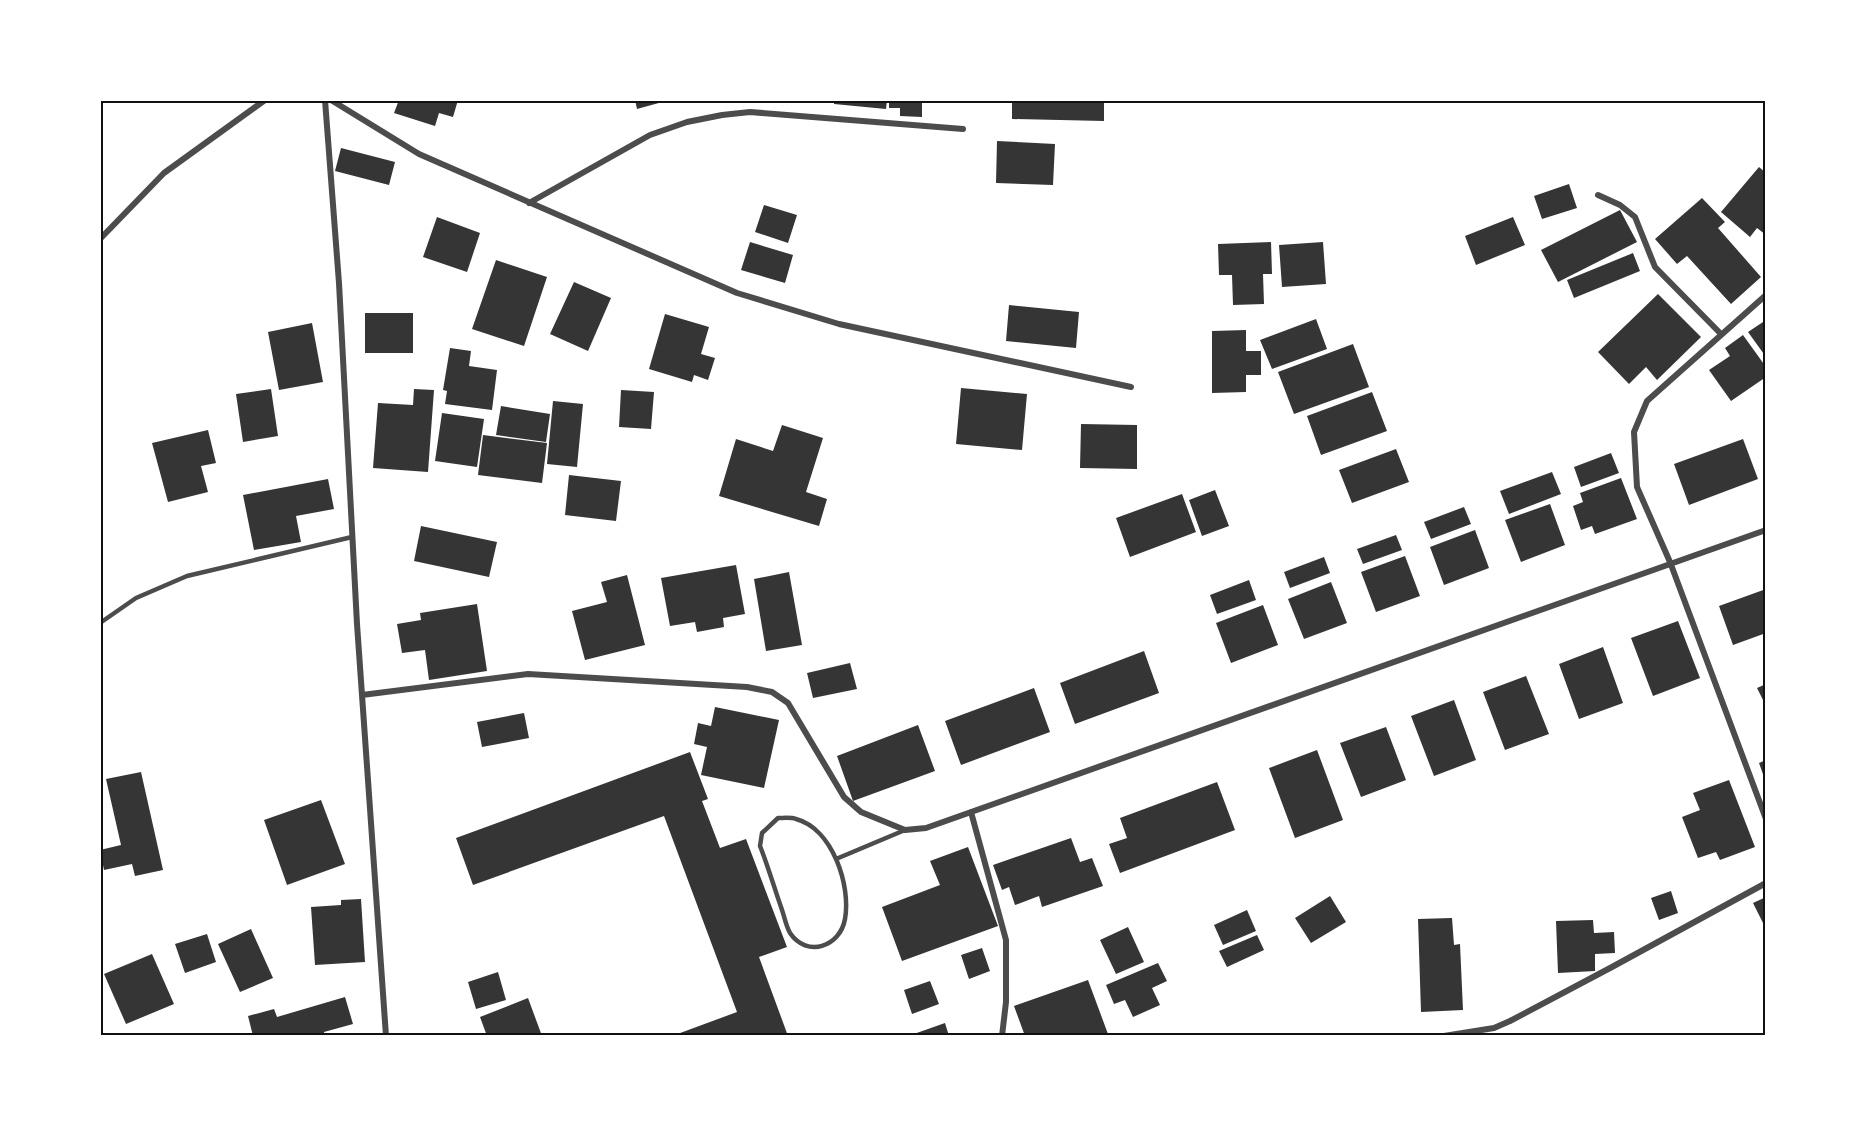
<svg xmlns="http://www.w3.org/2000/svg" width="1866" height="1136" font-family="'Public Sans',sans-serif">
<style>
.building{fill:#353535}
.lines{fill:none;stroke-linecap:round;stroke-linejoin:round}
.service{stroke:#4c4c4c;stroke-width:4.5}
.minor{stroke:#4c4c4c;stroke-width:6}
.neatline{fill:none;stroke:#111;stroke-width:2}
</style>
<rect width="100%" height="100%" fill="#fff"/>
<path class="building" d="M 399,100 L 458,100 L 453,117 L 439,113 L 435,126 L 394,113 Z
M 635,100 L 666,100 L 666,101 L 637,109 Z
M 834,100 L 887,100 L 886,109 L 834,104 Z
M 889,100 L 922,100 L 922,117 L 900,116 L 900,108 L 889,108 Z
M 1012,100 L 1104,100 L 1104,121 L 1012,119 Z
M 997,141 L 1055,144 L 1053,185 L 996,183 Z
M 341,148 L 395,162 L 389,185 L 335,171 Z
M 1759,167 L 1766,173 L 1766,235 L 1757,228 L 1750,237 L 1721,212 Z
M 1569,184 L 1577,208 L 1542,219 L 1534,196 Z
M 1702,198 L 1725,222 L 1718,228 L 1761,277 L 1731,304 L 1687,256 L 1677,264 L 1655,239 Z
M 764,205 L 797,215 L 788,243 L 755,232 Z
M 1620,210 L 1637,242 L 1558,282 L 1541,250 Z
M 437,217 L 480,233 L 467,272 L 423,257 Z
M 1513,217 L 1525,245 L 1476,265 L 1465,236 Z
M 750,242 L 793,255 L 785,283 L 741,270 Z
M 1271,242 L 1272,274 L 1263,274 L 1264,304 L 1233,305 L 1232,275 L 1219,275 L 1218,244 Z
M 1323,242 L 1326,284 L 1282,287 L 1279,245 Z
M 1633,253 L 1640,271 L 1574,298 L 1567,280 Z
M 496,260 L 547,277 L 524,346 L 472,329 Z
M 574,282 L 611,298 L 588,351 L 550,334 Z
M 1658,294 L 1701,337 L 1657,380 L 1646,367 L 1629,384 L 1598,352 Z
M 1009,305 L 1079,312 L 1076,348 L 1006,341 Z
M 365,313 L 413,313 L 413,353 L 365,353 Z
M 665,314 L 709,327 L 701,354 L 715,358 L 708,380 L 694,375 L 692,382 L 649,369 Z
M 1316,319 L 1327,349 L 1272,369 L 1260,340 Z
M 1766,320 L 1766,357 L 1748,332 Z
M 312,323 L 323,382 L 279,390 L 268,332 Z
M 1246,330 L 1246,351 L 1261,351 L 1261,375 L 1246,375 L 1246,392 L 1212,393 L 1212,331 Z
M 1743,335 L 1766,367 L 1766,377 L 1731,401 L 1709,370 L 1730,356 L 1725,348 Z
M 1353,344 L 1369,387 L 1294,414 L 1278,372 Z
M 450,348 L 471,351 L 469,366 L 497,370 L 492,410 L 445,404 L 447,391 L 443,390 Z
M 961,388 L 1027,394 L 1022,450 L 956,444 Z
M 271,389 L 278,436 L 243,442 L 236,394 Z
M 414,389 L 434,390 L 428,472 L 373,468 L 378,403 L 413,405 Z
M 621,390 L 654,392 L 651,429 L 619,427 Z
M 1372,392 L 1387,431 L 1321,455 L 1307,416 Z
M 553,401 L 583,404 L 577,467 L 547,464 L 549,443 L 551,443 L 549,443 Z
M 501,406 L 550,414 L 546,442 L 496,435 Z
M 442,413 L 484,419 L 477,467 L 435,461 Z
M 1081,424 L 1137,425 L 1137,469 L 1080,468 Z
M 782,425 L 823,438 L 806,492 L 827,499 L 819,526 L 719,496 L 736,439 L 773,451 Z
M 208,430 L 216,463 L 201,466 L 208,492 L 168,502 L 152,443 Z
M 483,435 L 547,443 L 542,483 L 478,475 Z
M 1743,439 L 1758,479 L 1689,505 L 1674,464 Z
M 1396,449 L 1409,482 L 1352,503 L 1339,470 Z
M 1611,453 L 1619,473 L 1581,487 L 1574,467 Z
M 1552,472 L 1561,494 L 1509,514 L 1500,491 Z
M 569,475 L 621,481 L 616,521 L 565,515 Z
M 1621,478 L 1637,519 L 1595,534 L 1592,526 L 1581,530 L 1573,506 L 1583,502 L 1580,493 Z
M 328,479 L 334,509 L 296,516 L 301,542 L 254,550 L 243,495 Z
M 1215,490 L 1229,526 L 1202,536 L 1189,500 Z
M 1182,494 L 1196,532 L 1130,557 L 1116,518 Z
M 1550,504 L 1565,545 L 1521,562 L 1505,520 Z
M 1464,507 L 1471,524 L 1431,539 L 1424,522 Z
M 421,526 L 497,542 L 489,577 L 414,561 Z
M 1475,530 L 1489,568 L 1444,585 L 1430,547 Z
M 1396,535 L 1402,550 L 1363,564 L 1357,549 Z
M 1405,556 L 1420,596 L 1376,612 L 1361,572 Z
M 1324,557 L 1330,573 L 1290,588 L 1284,572 Z
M 736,565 L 745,614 L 723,618 L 724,627 L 697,632 L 695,622 L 670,626 L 661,578 Z
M 789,572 L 802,645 L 766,651 L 754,579 Z
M 627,575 L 645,645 L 585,660 L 572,611 L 607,602 L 601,582 Z
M 1249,580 L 1256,600 L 1217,614 L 1210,595 Z
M 1331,582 L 1347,623 L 1304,639 L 1288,599 Z
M 1766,589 L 1766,633 L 1733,645 L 1719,606 Z
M 477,604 L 487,671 L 429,680 L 425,650 L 402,653 L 397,624 L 421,620 L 420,613 Z
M 1263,605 L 1278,645 L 1231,663 L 1216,623 Z
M 1678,621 L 1700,678 L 1653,696 L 1631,638 Z
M 1603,647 L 1623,703 L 1579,719 L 1559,664 Z
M 1144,651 L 1159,693 L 1075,724 L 1060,683 Z
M 850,663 L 857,689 L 813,698 L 807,673 Z
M 1526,676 L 1549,734 L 1505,750 L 1483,692 Z
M 1766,684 L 1766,706 L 1757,688 Z
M 1034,688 L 1050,732 L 961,765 L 945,721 Z
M 1454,700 L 1476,760 L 1434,776 L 1411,716 Z
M 715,707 L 779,720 L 764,788 L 701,775 L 707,747 L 694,744 L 698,723 L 711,726 Z
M 524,713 L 529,738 L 482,747 L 477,722 Z
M 918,725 L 935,771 L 853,801 L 837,756 Z
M 1386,727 L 1406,780 L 1361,797 L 1340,743 Z
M 1317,750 L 1343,820 L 1295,838 L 1269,768 Z
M 690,752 L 708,799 L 702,801 L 720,848 L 746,839 L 787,947 L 759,957 L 788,1036 L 672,1036 L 737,1012 L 664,816 L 473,885 L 456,838 Z
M 1766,760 L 1766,780 L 1765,780 L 1759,763 Z
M 141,772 L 163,870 L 135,876 L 132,864 L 104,870 L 100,850 L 121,845 L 106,779 Z
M 1729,780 L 1755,847 L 1720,860 L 1716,852 L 1698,858 L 1682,817 L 1700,810 L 1693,793 Z
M 1217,782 L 1235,830 L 1120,873 L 1109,844 L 1127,838 L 1120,818 Z
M 321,800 L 345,864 L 287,885 L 264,820 Z
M 1071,838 L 1080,862 L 1092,858 L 1103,886 L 1042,907 L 1039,896 L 1015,905 L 1009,887 L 1002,890 L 993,865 Z
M 968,847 L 998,926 L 902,961 L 882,907 L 940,885 L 930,861 Z
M 1671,891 L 1678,913 L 1659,920 L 1651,898 Z
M 1330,896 L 1346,922 L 1311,943 L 1295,918 Z
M 1766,897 L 1766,929 L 1753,903 Z
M 361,899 L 365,962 L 315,965 L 311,907 L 341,905 L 341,900 Z
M 1247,910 L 1256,931 L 1223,945 L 1214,925 Z
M 1452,918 L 1454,945 L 1460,944 L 1463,1010 L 1421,1012 L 1418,919 Z
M 1593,920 L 1594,933 L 1614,932 L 1615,953 L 1595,954 L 1595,971 L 1558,973 L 1556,921 Z
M 1128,927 L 1144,962 L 1116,974 L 1100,940 Z
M 251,929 L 273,978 L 240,992 L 218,944 Z
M 207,934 L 216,962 L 185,973 L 175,944 Z
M 1257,935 L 1264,950 L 1227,967 L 1219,951 Z
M 982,948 L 990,971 L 969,979 L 961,955 Z
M 152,954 L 174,1004 L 126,1024 L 104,974 Z
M 1158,963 L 1167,981 L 1152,988 L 1160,1005 L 1133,1017 L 1125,1000 L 1114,1004 L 1106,985 Z
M 498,972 L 506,1000 L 476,1009 L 468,982 Z
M 1088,980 L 1108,1034 L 1043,1036 L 1042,1033 L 1025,1036 L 1014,1006 Z
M 930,981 L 939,1004 L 912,1014 L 904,990 Z
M 345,997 L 353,1024 L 324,1032 L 325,1036 L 253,1036 L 248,1016 L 274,1009 L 277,1017 Z
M 528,998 L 542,1036 L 487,1036 L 480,1017 Z
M 945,1023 L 949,1036 L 911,1036 L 911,1035 Z"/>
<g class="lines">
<path class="service" d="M 100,623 L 136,598 L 187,576 L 352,537
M 778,818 C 784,818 791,817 796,819 C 833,829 851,886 845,919 C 840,947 807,958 790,933 C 786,926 784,915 781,907 C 774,887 768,866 760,846 L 762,833 Z
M 836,859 L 905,830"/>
<path class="minor" d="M 325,100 L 339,283 L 357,624 L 386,1036
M 331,100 L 419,154 L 737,293 L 839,324 L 1131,387
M 1598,195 L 1620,205 L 1635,217 L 1655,267 L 1721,334
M 529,203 L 650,135 L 687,122 L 722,115 L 750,112 L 963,129
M 100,239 L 164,173 L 265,100
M 1766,295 L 1647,401 L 1634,432 L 1637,487 L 1670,562 L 1766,819
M 362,695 L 528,674 L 747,687 L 772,692 L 788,703 L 844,797 L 861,812 L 905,830 L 926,828 L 1766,530
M 971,812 L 1006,940 L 1006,1002 L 1002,1036
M 1444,1036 L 1494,1028 L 1510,1021 L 1612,967 L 1766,883"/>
</g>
<rect width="1866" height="1136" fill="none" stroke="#ffffff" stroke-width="204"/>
<rect x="102" y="102" width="1662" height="932" class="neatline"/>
</svg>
